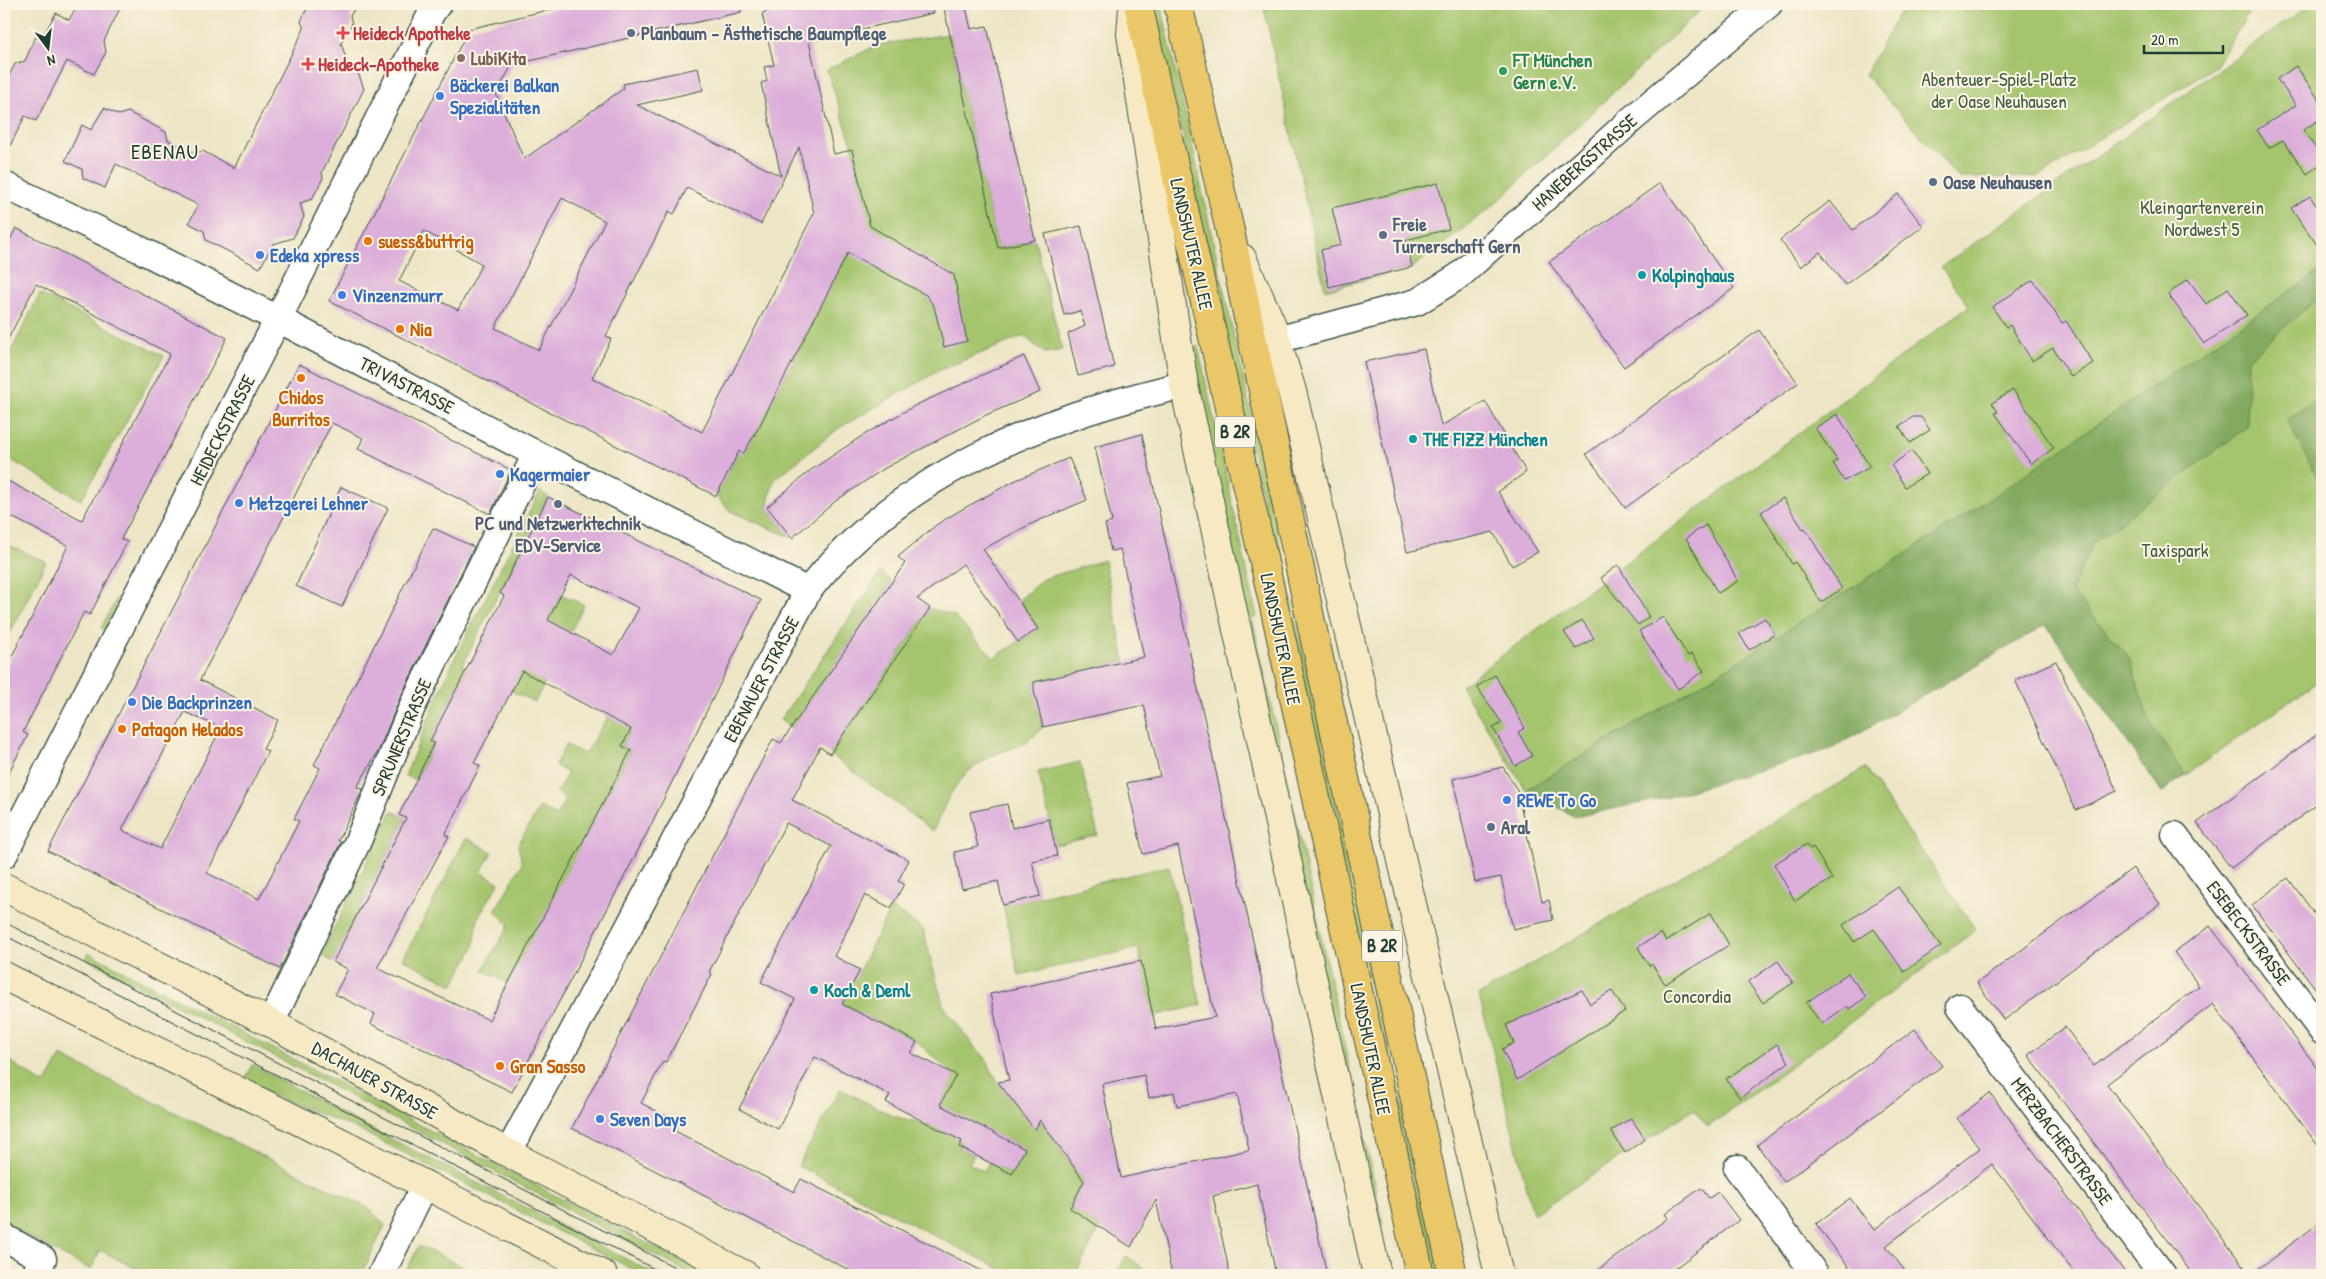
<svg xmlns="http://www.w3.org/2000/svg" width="2326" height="1279" font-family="'Patrick Hand',sans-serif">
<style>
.green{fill:#a4c46d;stroke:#628050;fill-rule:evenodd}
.forest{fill:#83aa60;stroke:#51744a}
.building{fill:#dcafda;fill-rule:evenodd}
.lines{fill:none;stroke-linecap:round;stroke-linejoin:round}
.street-casing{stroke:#3e564a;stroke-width:29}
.secondary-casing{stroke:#3e564a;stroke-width:30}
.primary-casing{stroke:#3e564a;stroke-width:30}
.highway-casing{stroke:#3e564a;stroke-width:30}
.street{stroke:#fff;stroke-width:26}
.secondary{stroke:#f7e9c3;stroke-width:28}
.primary{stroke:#eac769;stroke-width:28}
.highway{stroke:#eac769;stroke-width:28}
.tram{stroke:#1f3d34;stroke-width:1}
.health-dot{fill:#e0444e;stroke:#fcf5e5;stroke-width:2}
.service-dot{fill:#5c6f8a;stroke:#fcf5e5;stroke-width:2}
.education-dot{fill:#8d6e63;stroke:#fcf5e5;stroke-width:2}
.leisure-dot{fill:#2e9e5b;stroke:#fcf5e5;stroke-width:2}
.shop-dot{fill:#3f7fe0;stroke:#fcf5e5;stroke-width:2}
.food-dot{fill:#e8710a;stroke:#fcf5e5;stroke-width:2}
.culture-dot{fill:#0f9aa8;stroke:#fcf5e5;stroke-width:2}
.labels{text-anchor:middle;stroke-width:4;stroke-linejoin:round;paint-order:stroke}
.shield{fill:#fcf5e5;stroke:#617469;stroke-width:1}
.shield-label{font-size:18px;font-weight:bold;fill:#1f3d34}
.health-label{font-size:19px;font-weight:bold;fill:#be3a42;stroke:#fcf5e5;text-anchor:start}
.service-label{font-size:19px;font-weight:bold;fill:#4e5e75;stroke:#fcf5e5;text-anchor:start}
.education-label{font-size:19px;font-weight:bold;fill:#785e54;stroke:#fcf5e5;text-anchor:start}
.leisure-label{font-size:19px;font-weight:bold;fill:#27864d;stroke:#fcf5e5;text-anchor:start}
.park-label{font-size:19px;fill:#405f42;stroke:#fcf5e5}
.shop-label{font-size:19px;font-weight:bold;fill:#366cbe;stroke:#fcf5e5;text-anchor:start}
.street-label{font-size:19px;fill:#1f3d34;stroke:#fcf5e5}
.food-label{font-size:19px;font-weight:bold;fill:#c56008;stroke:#fcf5e5;text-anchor:start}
.culture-label{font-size:19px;font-weight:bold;fill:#0d838f;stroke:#fcf5e5;text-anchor:start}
.quarter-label{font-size:21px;letter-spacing:1px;fill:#1f3d34;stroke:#fcf5e5}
</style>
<rect width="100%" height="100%" fill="#fcf5e5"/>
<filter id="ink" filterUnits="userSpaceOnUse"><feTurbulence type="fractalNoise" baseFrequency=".02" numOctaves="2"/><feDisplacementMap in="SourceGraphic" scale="10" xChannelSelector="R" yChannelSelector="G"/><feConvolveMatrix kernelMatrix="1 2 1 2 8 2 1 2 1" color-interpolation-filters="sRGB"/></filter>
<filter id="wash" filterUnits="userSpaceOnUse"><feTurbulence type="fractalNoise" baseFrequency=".0096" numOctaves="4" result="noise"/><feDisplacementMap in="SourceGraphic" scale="20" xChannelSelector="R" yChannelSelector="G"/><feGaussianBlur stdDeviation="1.12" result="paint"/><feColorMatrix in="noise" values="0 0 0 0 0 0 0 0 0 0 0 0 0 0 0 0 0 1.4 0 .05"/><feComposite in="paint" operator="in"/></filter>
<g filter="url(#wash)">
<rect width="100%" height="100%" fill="#ede5c5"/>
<path class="green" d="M 1154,4 L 1161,4 L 1440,1275 L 1433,1275 Z
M 1263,4 L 1707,4 L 1494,205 L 1413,267 L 1325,290 Z
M 1904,4 L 2241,4 L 2248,14 L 2216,66 L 2038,177 L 1959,178 L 1865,75 Z
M 2311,4 L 2322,4 L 2322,678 L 2162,792 L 1991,541 L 1739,661 L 1526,790 L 1461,686 L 1969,306 L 1941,267 Z
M 950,34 L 998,248 L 1035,240 L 1062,350 L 1045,353 L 1024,336 L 942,369 L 839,428 L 774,480 L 767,507 L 792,538 L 730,511 L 716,496 L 739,451 L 744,453 L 759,427 L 867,215 L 852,145 L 827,70 L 877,45 Z
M 40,294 L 164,356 L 81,500 L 4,456 L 4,365 Z
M 1198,346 L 1257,617 L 1252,618 L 1255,630 L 1383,1225 L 1368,1186 L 1204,424 L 1192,351 Z
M 540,491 L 548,497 L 462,666 L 467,669 L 430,741 L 434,743 L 416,780 L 405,776 L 449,670 Z
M 4,543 L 46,562 L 4,645 Z
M 1104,560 L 1125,661 L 1033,682 L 1043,727 L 1026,743 L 991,756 L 966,773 L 949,796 L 933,831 L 830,754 L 930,608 L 954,616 L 994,658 L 1038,629 L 1019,600 L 1043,579 Z
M 881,572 L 892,582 L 792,728 L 780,720 Z
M 561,594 L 584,605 L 535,702 L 511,691 Z
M 117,598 L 123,601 L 107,631 L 101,628 Z
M 608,717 L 632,727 L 622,746 L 631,750 L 509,984 L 483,970 L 509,925 L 495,911 L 522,864 L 518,845 L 540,807 L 556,816 L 566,799 L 557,792 L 568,773 L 555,765 L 566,745 L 585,754 Z
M 1080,762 L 1098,835 L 1056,845 L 1038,772 Z
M 1865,768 L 1976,930 L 1708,1127 L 1694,1109 L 1533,1214 L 1479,995 Z
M 392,811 L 406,818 L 333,962 L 321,955 Z
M 466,838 L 492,852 L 481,872 L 499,883 L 478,918 L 474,947 L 453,985 L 403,959 Z
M 1169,866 L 1201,1005 L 1153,1016 L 1138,948 L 1019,975 L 1003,905 Z
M 891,908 L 923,929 L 943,1005 L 975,1048 L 984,1056 L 998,1082 L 1014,1103 L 1041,1122 L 1084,1181 L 1070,1208 L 1100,1227 L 1075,1275 L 1012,1275 L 798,1166 L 840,1089 L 893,1116 L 930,1125 L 955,1076 L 917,1042 L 842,1004 ZM 972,1122 L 1025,1149 L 1012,1174 L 989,1162 L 984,1171 L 969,1164 L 974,1155 L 959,1147 Z
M 89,953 L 708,1275 L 693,1275 L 86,958 Z
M 61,1056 L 368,1208 L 385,1225 L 361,1275 L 148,1275 L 100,1250 L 91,1270 L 4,1224 L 4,1057 L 45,1085 Z
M 252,1065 L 352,1119 L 657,1275 L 644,1275 L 355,1128 L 269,1094 L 245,1079 Z
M 419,1246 L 481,1275 L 404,1275 Z
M 1126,1256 L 1145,1269 L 1150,1275 L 1116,1275 Z"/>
<path class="forest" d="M 2322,269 L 2322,294 L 2248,359 L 2247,427 L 2093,543 L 2071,591 L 2129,657 L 2149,721 L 2185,775 L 2162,792 L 2046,625 L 1831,749 L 1669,797 L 1575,817 L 1526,790 L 1739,661 L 1972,511 Z
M 2322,395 L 2322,481 L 2320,483 L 2287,420 Z"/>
<g id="blocks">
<path class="building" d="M 78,4 L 122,4 L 104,41 L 106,52 L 94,74 L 67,61 L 36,121 L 25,116 L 4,158 L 4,86 L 15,64 L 25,61 L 35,38 L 43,36 L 56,13 L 69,20 Z
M 309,4 L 357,4 L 350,16 L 352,24 L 341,43 L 349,68 L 359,75 L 364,89 L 322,172 L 323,178 L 312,199 L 300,203 L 304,217 L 293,238 L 273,244 L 260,268 L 206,240 L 204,231 L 189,223 L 198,205 L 116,164 L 105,188 L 83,178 L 82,169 L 65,161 L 82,125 L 91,130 L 104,108 L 119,115 L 128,112 L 166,132 L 168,140 L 194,153 L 203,151 L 234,168 L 304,29 L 301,21 Z
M 573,4 L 740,4 L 741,12 L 512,65 L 496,94 L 524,159 L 624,88 L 623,84 L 698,68 L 703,90 L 637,105 L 781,176 L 761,83 L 767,81 L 764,67 L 774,65 L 762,14 L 776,4 L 933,4 L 934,13 L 809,41 L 834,154 L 852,150 L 870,226 L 954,275 L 967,341 L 944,347 L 934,306 L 926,295 L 848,253 L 759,427 L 743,454 L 739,451 L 716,496 L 329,301 L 469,29 ZM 799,147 L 814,213 L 702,432 L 592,378 L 611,339 L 606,336 L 669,211 L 674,214 L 687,188 L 761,224 ZM 562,198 L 605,221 L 539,350 L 495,328 ZM 424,231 L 482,264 L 458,310 L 399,281 Z
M 943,4 L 965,4 L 971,29 L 987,26 L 1035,240 L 998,248 Z
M 2296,66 L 2322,104 L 2322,118 L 2303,130 L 2322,157 L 2322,163 L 2307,174 L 2283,140 L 2269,148 L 2257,130 L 2296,105 L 2277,79 Z
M 1438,183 L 1449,229 L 1406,240 L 1412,267 L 1329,287 L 1321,250 L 1341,245 L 1332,208 Z
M 1660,183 L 1734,288 L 1624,367 L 1549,262 Z
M 1898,194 L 1923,226 L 1845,285 L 1820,252 L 1801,267 L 1780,240 L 1830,201 L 1853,230 Z
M 2310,196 L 2322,215 L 2322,252 L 2291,208 Z
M 1081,226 L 1114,367 L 1078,376 L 1068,334 L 1085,326 L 1080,311 L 1064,315 L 1045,234 Z
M 16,228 L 227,338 L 121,539 L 127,542 L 90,615 L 84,612 L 23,732 L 28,735 L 4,782 L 4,672 L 68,546 L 4,513 L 4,479 L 82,520 L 170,354 L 36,284 L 4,347 L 4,252 Z
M 2188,279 L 2206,304 L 2228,288 L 2247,315 L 2204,344 L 2168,294 Z
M 2033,280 L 2062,323 L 2066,321 L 2093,363 L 2071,377 L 2053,348 L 2032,361 L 2010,325 L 2006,327 L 1992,307 Z
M 1759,330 L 1798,383 L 1625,508 L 1586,454 Z
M 1424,349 L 1441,426 L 1485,401 L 1526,472 L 1498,492 L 1538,552 L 1512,566 L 1493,532 L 1407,552 L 1364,362 Z
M 1024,356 L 1040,392 L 986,415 L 885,468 L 837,500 L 792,538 L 767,507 L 811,470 L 862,436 L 916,405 Z
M 299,364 L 511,470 L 490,514 L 358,449 L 363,438 L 332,423 L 200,680 L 278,720 L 263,749 L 268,751 L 207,873 L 259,899 L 299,821 L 294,819 L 320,768 L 314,765 L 433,528 L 474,547 L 399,700 L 379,750 L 357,787 L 363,789 L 338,841 L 341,842 L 280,969 L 48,851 ZM 185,712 L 221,728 L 160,849 L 122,830 Z
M 2013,390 L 2054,448 L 2031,464 L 1995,413 L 1998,412 L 1992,403 Z
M 1837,414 L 1870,467 L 1844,481 L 1833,463 L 1837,460 L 1815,428 Z
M 1913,417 L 1921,417 L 1930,430 L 1910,443 L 1899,426 Z
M 1142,434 L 1267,1005 L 1327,1275 L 1276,1275 L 1257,1184 L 1213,1196 L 1230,1275 L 1172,1275 L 1156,1200 L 1131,1247 L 1070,1208 L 1084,1181 L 1040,1120 L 1035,1130 L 998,1082 L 1009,1080 L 990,994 L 1141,961 L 1156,1029 L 1215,1017 L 1178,846 L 1143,854 L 1127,783 L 1160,776 L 1144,705 L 1043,727 L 1034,691 L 1034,682 L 1144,657 L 1120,549 L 1111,551 L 1105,524 L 1112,522 L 1095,447 ZM 1144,1075 L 1149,1098 L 1174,1092 L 1177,1106 L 1237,1094 L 1249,1150 L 1121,1178 L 1102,1084 Z
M 1912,451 L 1927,474 L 1905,487 L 1891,465 Z
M 1069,458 L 1087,500 L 1033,523 L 983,549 L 1038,629 L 1018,642 L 963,564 L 917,599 L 930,608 L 830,754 L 820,747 L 792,800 L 909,860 L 898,881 L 904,884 L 891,908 L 865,895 L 834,956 L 860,970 L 842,1004 L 917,1042 L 911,1053 L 956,1075 L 940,1105 L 1025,1149 L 1012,1174 L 959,1147 L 962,1141 L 886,1102 L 890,1095 L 815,1057 L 778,1129 L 739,1109 L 795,999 L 761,982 L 831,846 L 786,823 L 709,972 L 712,974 L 666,1062 L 663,1061 L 641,1103 L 679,1123 L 675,1131 L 794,1192 L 801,1179 L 990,1275 L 859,1275 L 572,1128 L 773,739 L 781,743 L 905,563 L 898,557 L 936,525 L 959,511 L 1014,481 Z
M 341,487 L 388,508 L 342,607 L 296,586 Z
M 548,497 L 761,600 L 647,833 L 512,1092 L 371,1024 L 375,1014 L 335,994 L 348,969 L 333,962 L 406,818 L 399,815 L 434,743 L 430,741 L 504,596 L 500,593 ZM 571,575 L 639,608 L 613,655 L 548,620 ZM 522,671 L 631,729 L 622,746 L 631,750 L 489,1020 L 377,968 L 449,836 L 445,835 L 480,766 L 474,763 Z
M 1783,498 L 1803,529 L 1805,528 L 1842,589 L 1821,602 L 1795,562 L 1792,564 L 1761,512 Z
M 1706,525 L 1738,581 L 1718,593 L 1686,538 Z
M 1618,565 L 1649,617 L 1638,625 L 1601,578 Z
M 1663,617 L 1688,656 L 1692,654 L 1704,671 L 1678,689 L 1639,631 Z
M 1765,618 L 1775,634 L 1749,650 L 1739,633 Z
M 1582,620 L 1594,638 L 1576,649 L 1564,632 Z
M 2056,661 L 2117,791 L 2076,810 L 2015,680 Z
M 1495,675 L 1525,728 L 1518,732 L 1532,756 L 1515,766 L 1493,728 L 1502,723 L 1477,687 Z
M 2322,731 L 2322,801 L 2231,868 L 2197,823 Z
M 1503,767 L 1517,790 L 1542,902 L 1549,900 L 1553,920 L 1513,929 L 1501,877 L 1475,882 L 1453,779 Z
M 1007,804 L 1012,828 L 1049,819 L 1057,856 L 1032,861 L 1040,896 L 1003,905 L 998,881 L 962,889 L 954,852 L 978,847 L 970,812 Z
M 1807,844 L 1810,849 L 1813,847 L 1832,879 L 1795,901 L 1774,864 Z
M 2133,868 L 2160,904 L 2004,1020 L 1977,983 Z
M 2288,878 L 2322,924 L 2322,997 L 2252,905 Z
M 1898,887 L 1941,946 L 1904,972 L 1874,929 L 1854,942 L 1843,925 Z
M 1711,913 L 1729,945 L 1665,984 L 1652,964 L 1649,966 L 1638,947 L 1661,933 L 1666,941 Z
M 2210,926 L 2322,1074 L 2322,1151 L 2213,1004 L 2107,1084 L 2250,1275 L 2322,1221 L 2322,1275 L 2193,1275 L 2028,1055 L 2065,1027 L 2094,1066 L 2199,986 L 2174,952 Z
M 1778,961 L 1793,983 L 1763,1003 L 1748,982 Z
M 1848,973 L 1866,997 L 1849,1009 L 1847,1006 L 1822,1024 L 1806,1003 Z
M 1582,990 L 1590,1004 L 1612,991 L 1625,1011 L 1517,1080 L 1502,1049 L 1514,1043 L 1506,1025 Z
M 1915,1029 L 1942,1066 L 1784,1182 L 1757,1145 Z
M 1777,1044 L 1789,1062 L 1740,1098 L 1726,1079 Z
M 1990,1093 L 2043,1164 L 2127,1275 L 2076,1275 L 1992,1164 L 1886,1246 L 1908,1275 L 1855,1275 L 1816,1224 L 1850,1198 L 1874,1230 L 1980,1148 L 1957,1118 Z
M 1631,1118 L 1645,1139 L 1625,1153 L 1611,1131 Z
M 1701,1188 L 1709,1198 L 1718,1192 L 1739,1220 L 1666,1275 L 1591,1275 L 1668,1218 L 1665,1214 Z"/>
</g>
</g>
<g filter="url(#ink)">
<use href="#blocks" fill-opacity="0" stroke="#3e564a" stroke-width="1"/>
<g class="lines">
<defs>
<path id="street" d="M 4,185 L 141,250 L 278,319 L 536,454 L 808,591
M 1277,340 L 1417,302 L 1459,276 L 1631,120 L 1769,4
M 2175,835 L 2322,1031
M 4,855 L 278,319 L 432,12 L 438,4
M 1960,1007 L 2163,1275
M 271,1023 L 358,841 L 412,707 L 536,454
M 508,1153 L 808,591 C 899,474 1043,417 1184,385
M 1737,1168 L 1816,1275
M 4,1237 L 43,1259 L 35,1275
M 381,1275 L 425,1184"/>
<path id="secondary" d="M 1133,8 L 1131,34 L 1184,385 L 1377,1275
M 1242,258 L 1271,323 L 1292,391 L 1499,1275
M 4,887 L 271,1023 L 508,1153 L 745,1275
M 4,976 L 283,1113 L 603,1275"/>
<path id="primary" d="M 1138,4 L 1191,240
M 1178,4 L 1230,231"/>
<path id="highway" d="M 1230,231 L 1310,617 L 1453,1275
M 1191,240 L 1278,624 L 1420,1275"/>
</defs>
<use href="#street" class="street-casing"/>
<use href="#secondary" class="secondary-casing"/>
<use href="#primary" class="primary-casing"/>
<use href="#highway" class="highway-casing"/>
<use href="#street" class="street"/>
<use href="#secondary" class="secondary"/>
<use href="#primary" class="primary"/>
<use href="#highway" class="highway"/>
<path class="tram" d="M 4,922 L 690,1275
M 4,935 L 666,1275"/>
</g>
</g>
<g class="health-dot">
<path d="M340.5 25.5h5v5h5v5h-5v5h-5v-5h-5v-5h5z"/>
<path d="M305.5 56.5h5v5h5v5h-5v5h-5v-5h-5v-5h5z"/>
</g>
<g class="service-dot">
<circle cx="631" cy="33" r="5"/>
<circle cx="1933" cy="182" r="5"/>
<circle cx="1383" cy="235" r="5"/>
<circle cx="558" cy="504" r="5"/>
<circle cx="1491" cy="827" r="5"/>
</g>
<circle class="education-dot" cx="461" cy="58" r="5"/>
<circle class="leisure-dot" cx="1503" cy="71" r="5"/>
<g class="shop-dot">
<circle cx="440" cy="96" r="5"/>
<circle cx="260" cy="255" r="5"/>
<circle cx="342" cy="295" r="5"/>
<circle cx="500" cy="474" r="5"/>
<circle cx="239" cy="503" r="5"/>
<circle cx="132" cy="702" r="5"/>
<circle cx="1507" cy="800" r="5"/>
<circle cx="600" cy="1119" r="5"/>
</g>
<g class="food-dot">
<circle cx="368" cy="241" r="5"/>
<circle cx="400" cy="329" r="5"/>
<circle cx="301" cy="378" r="5"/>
<circle cx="122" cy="729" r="5"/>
<circle cx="500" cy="1066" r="5"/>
</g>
<g class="culture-dot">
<circle cx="1642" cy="275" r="5"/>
<circle cx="1413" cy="439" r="5"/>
<circle cx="814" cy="990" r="5"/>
</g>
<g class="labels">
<g class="shield">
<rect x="1215" y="416.5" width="40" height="31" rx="4"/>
<rect x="1362" y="930.5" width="40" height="31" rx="4"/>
</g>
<g class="shield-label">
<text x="1235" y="438">B 2R</text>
<text x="1382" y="952">B 2R</text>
</g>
<g class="health-label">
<text x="353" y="40">Heideck Apotheke</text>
<text x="318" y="71">Heideck-Apotheke</text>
</g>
<g class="service-label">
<text x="641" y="40">Planbaum - Ästhetische Baumpflege</text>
<text x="1943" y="189">Oase Neuhausen</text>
<text x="1393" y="231">Freie<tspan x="1393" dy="22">Turnerschaft Gern</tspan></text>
<text x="558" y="530" text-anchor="middle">PC und Netzwerktechnik<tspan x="558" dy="22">EDV-Service</tspan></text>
<text x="1501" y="834">Aral</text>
</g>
<g class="education-label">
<text x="471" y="65">LubiKita</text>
</g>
<g class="leisure-label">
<text x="1513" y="67">FT München<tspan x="1513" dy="22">Gern e.V.</tspan></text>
</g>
<g class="park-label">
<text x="1999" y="86">Abenteuer-Spiel-Platz<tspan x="1999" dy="22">der Oase Neuhausen</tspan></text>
<text x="2202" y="214">Kleingartenverein<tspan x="2202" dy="22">Nordwest 5</tspan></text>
<text x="2175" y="557">Taxispark</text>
<text x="1697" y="1003">Concordia</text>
</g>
<g class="shop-label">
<text x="450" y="92">Bäckerei Balkan<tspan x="450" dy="22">Spezialitäten</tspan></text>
<text x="270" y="262">Edeka xpress</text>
<text x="352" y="302">Vinzenzmurr</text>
<text x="510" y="481">Kagermaier</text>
<text x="249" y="510">Metzgerei Lehner</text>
<text x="142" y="709">Die Backprinzen</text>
<text x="1517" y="807">REWE To Go</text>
<text x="610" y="1126">Seven Days</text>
</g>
<g class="street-label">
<text transform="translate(1584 162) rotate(-42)" y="7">HANEBERGSTRASSE</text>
<text transform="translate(1192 244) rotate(77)" y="7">LANDSHUTER ALLEE</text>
<text transform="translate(407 385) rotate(27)" y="7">TRIVASTRASSE</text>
<text transform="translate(222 430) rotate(-63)" y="7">HEIDECKSTRASSE</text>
<text transform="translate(1281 639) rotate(78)" y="7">LANDSHUTER ALLEE</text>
<text transform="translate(761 679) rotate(-62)" y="7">EBENAUER STRASSE</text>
<text transform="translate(401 737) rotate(-67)" y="7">SPRUNERSTRASSE</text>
<text transform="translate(2249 933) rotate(53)" y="7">ESEBECKSTRASSE</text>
<text transform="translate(1371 1049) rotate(78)" y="7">LANDSHUTER ALLEE</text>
<text transform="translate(375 1080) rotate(29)" y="7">DACHAUER STRASSE</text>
<text transform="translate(2062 1141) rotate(53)" y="7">MERZBACHERSTRASSE</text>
</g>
<g class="food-label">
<text x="378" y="248">suess&amp;buttrig</text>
<text x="410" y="336">Nia</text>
<text x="301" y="404" text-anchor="middle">Chidos<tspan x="301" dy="22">Burritos</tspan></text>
<text x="132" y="736">Patagon Helados</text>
<text x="510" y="1073">Gran Sasso</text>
</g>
<g class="culture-label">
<text x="1652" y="282">Kolpinghaus</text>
<text x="1423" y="446">THE FIZZ München</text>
<text x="824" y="997">Koch &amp; Deml</text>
</g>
<g class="quarter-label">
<text x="165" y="159">EBENAU</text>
</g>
</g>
<rect width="2326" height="1279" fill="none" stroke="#fcf5e5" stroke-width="20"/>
<g transform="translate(48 48) rotate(165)" stroke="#fcf5e5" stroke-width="4" paint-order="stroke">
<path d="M0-4L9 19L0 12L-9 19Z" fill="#1f3d34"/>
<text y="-8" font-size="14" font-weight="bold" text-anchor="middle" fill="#1f3d34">N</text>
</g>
<path d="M2144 45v8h79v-8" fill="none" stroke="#1f3d34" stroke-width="2.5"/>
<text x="2151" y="45" font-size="15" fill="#1f3d34" stroke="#fcf5e5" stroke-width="4" paint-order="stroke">20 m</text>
</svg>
